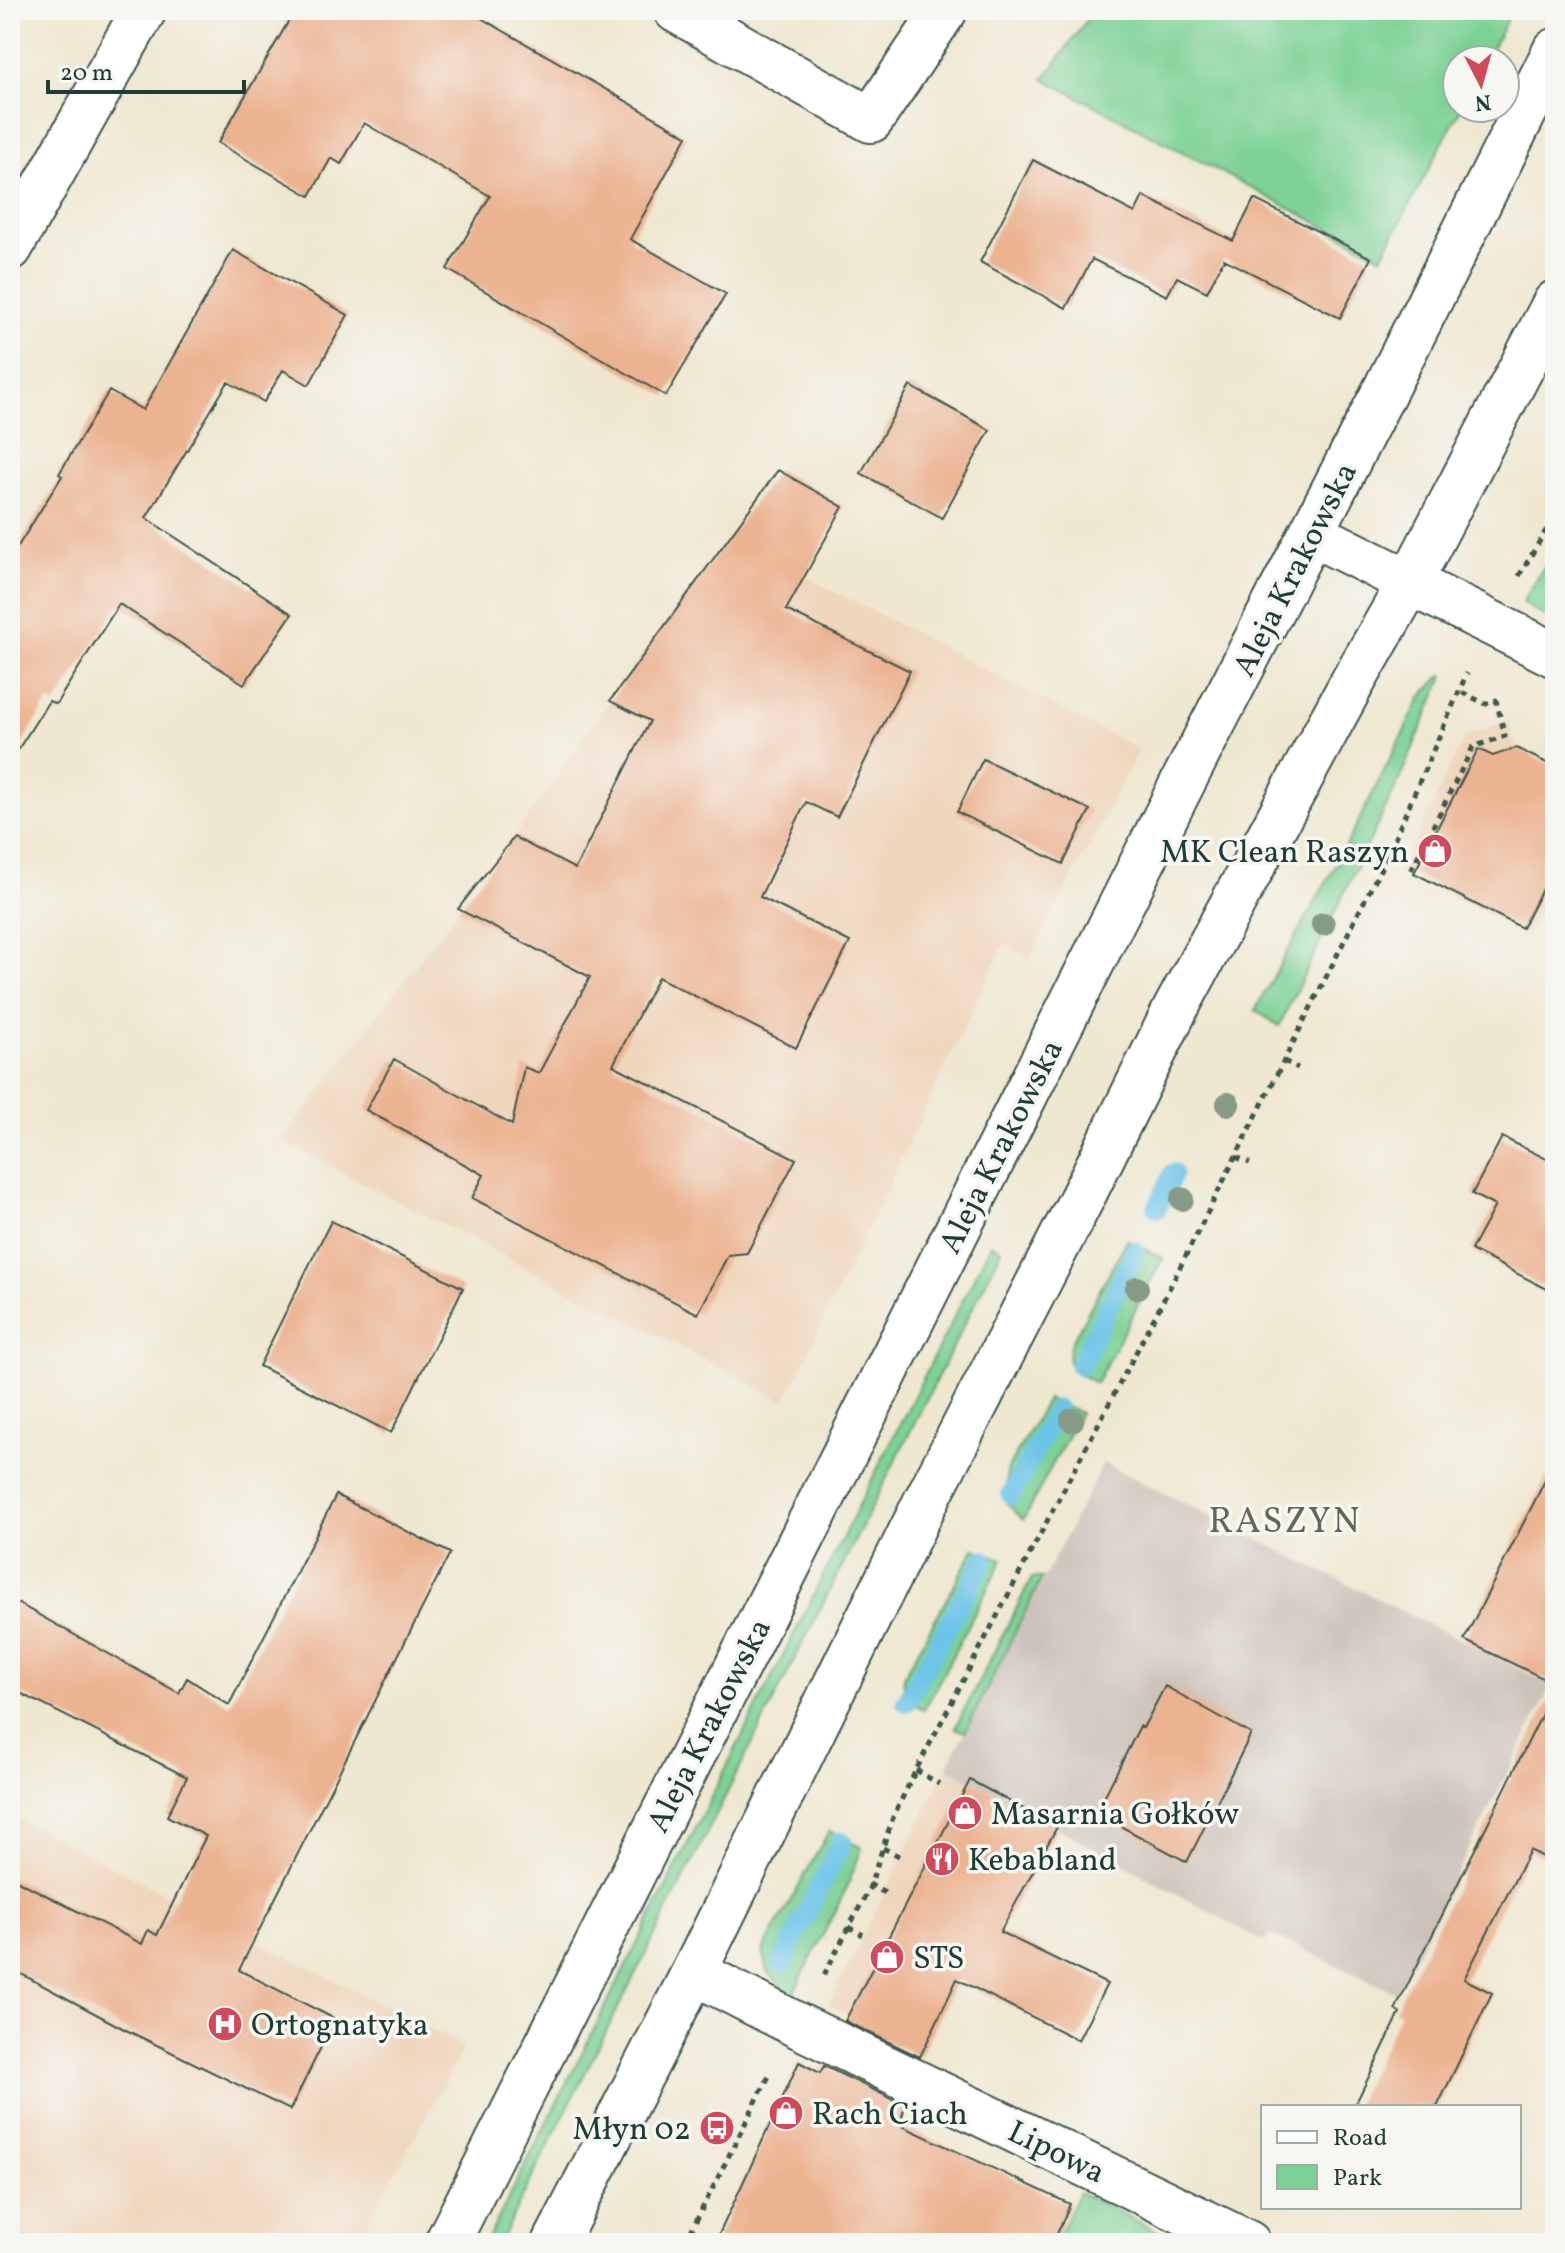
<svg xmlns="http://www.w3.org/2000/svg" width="1565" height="2253" font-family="Vollkorn,serif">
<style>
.built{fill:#efd6bc}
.industrial{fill:#cdc2b9}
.green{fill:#7cd194;stroke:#4e8764;stroke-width:2}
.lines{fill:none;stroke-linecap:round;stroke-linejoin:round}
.stream{stroke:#6cc4e9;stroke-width:20}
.building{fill:#ecb391}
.minor-casing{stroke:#3e564b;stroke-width:48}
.major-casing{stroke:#3e564b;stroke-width:48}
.path{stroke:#3e564b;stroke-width:5;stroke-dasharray:6 6;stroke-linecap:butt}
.minor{stroke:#fff;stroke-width:44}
.major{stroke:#fff;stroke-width:44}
.tree{fill:#879a85}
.labels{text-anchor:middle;stroke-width:7;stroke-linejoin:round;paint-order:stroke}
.street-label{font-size:32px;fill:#1f3d34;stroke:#f6f6f2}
.poi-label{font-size:32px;fill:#1f3d34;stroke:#f6f6f2;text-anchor:start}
.quarter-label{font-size:36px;letter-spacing:2px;fill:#676655;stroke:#f6f6f2}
</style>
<rect width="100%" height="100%" fill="#f6f6f2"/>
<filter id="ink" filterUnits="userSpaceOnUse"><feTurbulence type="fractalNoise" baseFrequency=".0125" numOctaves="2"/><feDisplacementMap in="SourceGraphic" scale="16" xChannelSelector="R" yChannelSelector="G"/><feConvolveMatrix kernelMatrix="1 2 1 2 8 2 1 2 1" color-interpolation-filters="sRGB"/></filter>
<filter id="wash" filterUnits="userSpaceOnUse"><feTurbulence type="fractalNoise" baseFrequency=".006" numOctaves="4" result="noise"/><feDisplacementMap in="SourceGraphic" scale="32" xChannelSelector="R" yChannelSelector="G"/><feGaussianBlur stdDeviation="1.8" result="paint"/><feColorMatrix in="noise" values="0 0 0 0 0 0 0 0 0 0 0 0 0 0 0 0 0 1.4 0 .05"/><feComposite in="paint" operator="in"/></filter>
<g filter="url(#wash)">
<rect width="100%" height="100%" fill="#efe7d0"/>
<path class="built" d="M 797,572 L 1139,750 L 1030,957 L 1004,944 L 785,1401 L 282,1141 L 514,837 L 610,701 Z
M 1508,720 L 1515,746 L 1555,764 L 1555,881 L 1527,935 L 1401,870 L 1465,737 Z
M 947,1767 L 1057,1827 L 1001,1931 L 984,1924 L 919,2057 L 846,2020 L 848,2015 L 829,2004 Z
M 10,1814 L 464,2047 L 356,2243 L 10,2243 Z"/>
<path class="industrial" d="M 1103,1463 L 1552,1685 L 1396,1993 L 1270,1934 L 1264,1942 L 947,1767 Z"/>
<path class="green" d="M 1094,10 L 1510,10 L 1511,12 L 1486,60 L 1457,60 L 1457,108 L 1461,108 L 1382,257 L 1044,79 Z
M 1555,549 L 1555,622 L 1522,603 Z
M 1442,675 L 1444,676 L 1395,789 L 1279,1026 L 1255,1010 L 1341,856 L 1422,696 Z
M 1127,1240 L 1163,1258 L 1096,1383 L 1072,1370 L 1068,1358 L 1070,1345 Z
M 991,1244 L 1002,1250 L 499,2243 L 486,2243 Z
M 1047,1399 L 1080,1413 L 1023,1520 L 1006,1502 L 1007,1470 Z
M 974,1549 L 1003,1559 L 924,1710 L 903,1697 L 904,1676 Z
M 1032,1578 L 1042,1578 L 965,1732 L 955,1728 Z
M 829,1831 L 862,1848 L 847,1887 L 792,1996 L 768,1972 L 763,1951 Z
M 1079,2192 L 1181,2243 L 1055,2243 Z"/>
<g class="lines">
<path class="stream" d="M 1157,1208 L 1173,1173
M 1080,1365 L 1135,1251
M 1011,1495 L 1057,1409
M 906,1702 L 984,1560
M 782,1964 L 842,1841"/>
</g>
<g id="blocks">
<path class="building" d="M 295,10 L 467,10 L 687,136 L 630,239 L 726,294 L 666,396 L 447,269 L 490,196 L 364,123 L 341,164 L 331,158 L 310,196 L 218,143 Z
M 1033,160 L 1135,213 L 1143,196 L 1233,241 L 1254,199 L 1371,258 L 1340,318 L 1224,259 L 1207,292 L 1177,277 L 1167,296 L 1092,259 L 1066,308 L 980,262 Z
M 233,250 L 348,315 L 309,385 L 283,370 L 264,402 L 228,382 L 146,518 L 292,614 L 244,684 L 119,604 L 56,704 L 49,701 L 10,762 L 10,559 L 62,476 L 59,474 L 109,391 L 143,410 Z
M 910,386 L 990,430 L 942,518 L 861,473 Z
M 778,470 L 843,507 L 786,610 L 910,671 L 837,817 L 806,802 L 760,897 L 850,942 L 796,1048 L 658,977 L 613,1065 L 796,1159 L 747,1253 L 728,1255 L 698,1314 L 472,1198 L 484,1175 L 366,1110 L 394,1059 L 512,1125 L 524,1067 L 539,1073 L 590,977 L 458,909 L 514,837 L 575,869 L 650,721 L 610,701 Z
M 1516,748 L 1555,767 L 1555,864 L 1522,928 L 1414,873 L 1478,749 L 1493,756 Z
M 983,759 L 1090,810 L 1063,864 L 957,812 Z
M 1502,1137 L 1555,1163 L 1555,1293 L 1471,1250 L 1495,1206 L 1472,1194 Z
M 331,1221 L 463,1288 L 391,1433 L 259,1366 Z
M 1555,1461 L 1555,1684 L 1464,1640 Z
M 336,1495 L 450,1553 L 239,1970 L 335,2019 L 290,2110 L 124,2029 L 10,1968 L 10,1877 L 142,1944 L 148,1930 L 157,1935 L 206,1836 L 167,1816 L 187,1777 L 10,1688 L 10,1599 L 179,1693 L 187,1678 L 229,1705 Z
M 1165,1686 L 1251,1734 L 1187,1862 L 1096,1813 L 1140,1726 L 1143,1728 Z
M 1555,1688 L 1555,1863 L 1530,1850 L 1464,1979 L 1492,1993 L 1437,2107 L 1354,2107 L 1400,2013 L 1395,2010 Z
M 970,1780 L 1057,1827 L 1000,1932 L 1107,1984 L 1078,2040 L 957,1979 L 920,2057 L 845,2021 Z
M 799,2062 L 820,2073 L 824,2066 L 905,2105 L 900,2125 L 1070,2204 L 1053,2243 L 715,2243 Z"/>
</g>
</g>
<g filter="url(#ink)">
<use href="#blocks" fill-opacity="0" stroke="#3e564b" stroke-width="2"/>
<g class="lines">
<defs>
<path id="minor" d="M 676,10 L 871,120 L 945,10
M 10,248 L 144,10
M 1313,534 L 1555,655
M 694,1972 L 797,2025 L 1248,2243"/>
<path id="major" d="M 447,2243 L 1183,782 L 1382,396 L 1555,51
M 555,2243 L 694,1972 L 928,1497 L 1082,1198 L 1176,1008 L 1351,685 L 1410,582 L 1555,303"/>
</defs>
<use href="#minor" class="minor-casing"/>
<use href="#major" class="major-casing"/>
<path class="path" d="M 1519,576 L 1555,515
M 1411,870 L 1473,747 L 1505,736 L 1496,700 L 1486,704 L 1459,691
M 1284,1061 L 1298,1068
M 1236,1157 L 1250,1163
M 916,1770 L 939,1784
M 883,1848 L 903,1858
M 869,1884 L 885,1893
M 849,1927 L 863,1935
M 824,1975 L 869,1889 L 893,1817 L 916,1770 L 1162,1303 L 1386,858 L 1467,673
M 685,2243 L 769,2076"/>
<use href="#minor" class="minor"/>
<use href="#major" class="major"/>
</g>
<g class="tree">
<circle cx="1323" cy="924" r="12"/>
<circle cx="1228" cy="1104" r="12"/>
<circle cx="1182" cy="1199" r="12"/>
<circle cx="1137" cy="1288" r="12"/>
<circle cx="1072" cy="1420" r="12"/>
</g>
</g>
<defs>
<symbol id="shop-disc" viewBox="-11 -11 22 22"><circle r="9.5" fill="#d1495b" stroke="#f6f6f2"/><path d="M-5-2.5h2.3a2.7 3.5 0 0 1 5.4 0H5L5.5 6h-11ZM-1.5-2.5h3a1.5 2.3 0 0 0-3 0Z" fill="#fff"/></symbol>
<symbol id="restaurant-disc" viewBox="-11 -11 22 22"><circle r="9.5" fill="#d1495b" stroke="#f6f6f2"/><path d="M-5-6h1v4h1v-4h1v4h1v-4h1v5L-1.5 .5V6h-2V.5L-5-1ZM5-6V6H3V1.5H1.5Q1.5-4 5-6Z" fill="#fff"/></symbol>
<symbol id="hospital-disc" viewBox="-11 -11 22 22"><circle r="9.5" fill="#d1495b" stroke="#f6f6f2"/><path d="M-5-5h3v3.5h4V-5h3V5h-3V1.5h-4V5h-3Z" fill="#fff"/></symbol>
<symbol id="bus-disc" viewBox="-11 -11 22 22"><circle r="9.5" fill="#d1495b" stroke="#f6f6f2"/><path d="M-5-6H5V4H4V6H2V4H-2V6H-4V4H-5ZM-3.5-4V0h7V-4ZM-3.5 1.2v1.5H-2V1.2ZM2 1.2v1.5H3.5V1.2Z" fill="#fff"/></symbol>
</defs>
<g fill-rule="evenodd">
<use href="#shop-disc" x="1415" y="831" width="40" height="40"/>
<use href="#shop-disc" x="945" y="1793" width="40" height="40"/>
<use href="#restaurant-disc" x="922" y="1839" width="40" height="40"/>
<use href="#shop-disc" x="867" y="1937" width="40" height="40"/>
<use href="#hospital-disc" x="205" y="2004" width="40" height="40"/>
<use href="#shop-disc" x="766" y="2093" width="40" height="40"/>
<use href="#bus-disc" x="697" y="2108" width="40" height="40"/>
</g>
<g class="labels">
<g class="street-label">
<text transform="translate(1294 569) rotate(-63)" y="11">Aleja Krakowska</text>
<text transform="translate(1000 1146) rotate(-63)" y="11">Aleja Krakowska</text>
<text transform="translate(708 1725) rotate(-63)" y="11">Aleja Krakowska</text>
<text transform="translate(1057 2151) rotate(26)" y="11">Lipowa</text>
</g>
<g class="poi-label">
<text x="1409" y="862" text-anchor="end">MK Clean Raszyn</text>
<text x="991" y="1824">Masarnia Gołków</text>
<text x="968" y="1870">Kebabland</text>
<text x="913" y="1968">STS</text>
<text x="251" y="2035">Ortognatyka</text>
<text x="812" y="2124">Rach Ciach</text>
<text x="691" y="2139" text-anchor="end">Młyn 02</text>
</g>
<g class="quarter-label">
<text x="1285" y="1532">RASZYN</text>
</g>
</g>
<rect width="1565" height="2253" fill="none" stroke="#f6f6f2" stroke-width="40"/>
<rect x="1261" y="2105" width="260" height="104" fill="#f6f6f2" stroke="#a0aca6" stroke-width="2"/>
<rect x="1277" y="2131" width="40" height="12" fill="#ffffff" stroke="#a0aca6" stroke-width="2"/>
<text x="1333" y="2145" font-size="24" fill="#1f3d34">Road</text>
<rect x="1277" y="2165" width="40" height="24" fill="#7cd194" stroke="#a0aca6" stroke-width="2"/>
<text x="1333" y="2185" font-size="24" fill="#1f3d34">Park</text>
<g transform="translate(1481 84) rotate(174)"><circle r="38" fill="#f6f6f2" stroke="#a0aca6" stroke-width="2"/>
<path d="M0-6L14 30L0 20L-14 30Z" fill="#d1495b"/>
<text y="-12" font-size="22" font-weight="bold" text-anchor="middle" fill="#1f3d34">N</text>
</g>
<path d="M48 80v12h196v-12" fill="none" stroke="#1f3d34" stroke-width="4"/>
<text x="60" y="80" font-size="24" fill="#1f3d34" stroke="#f6f6f2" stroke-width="6" paint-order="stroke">20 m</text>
</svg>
